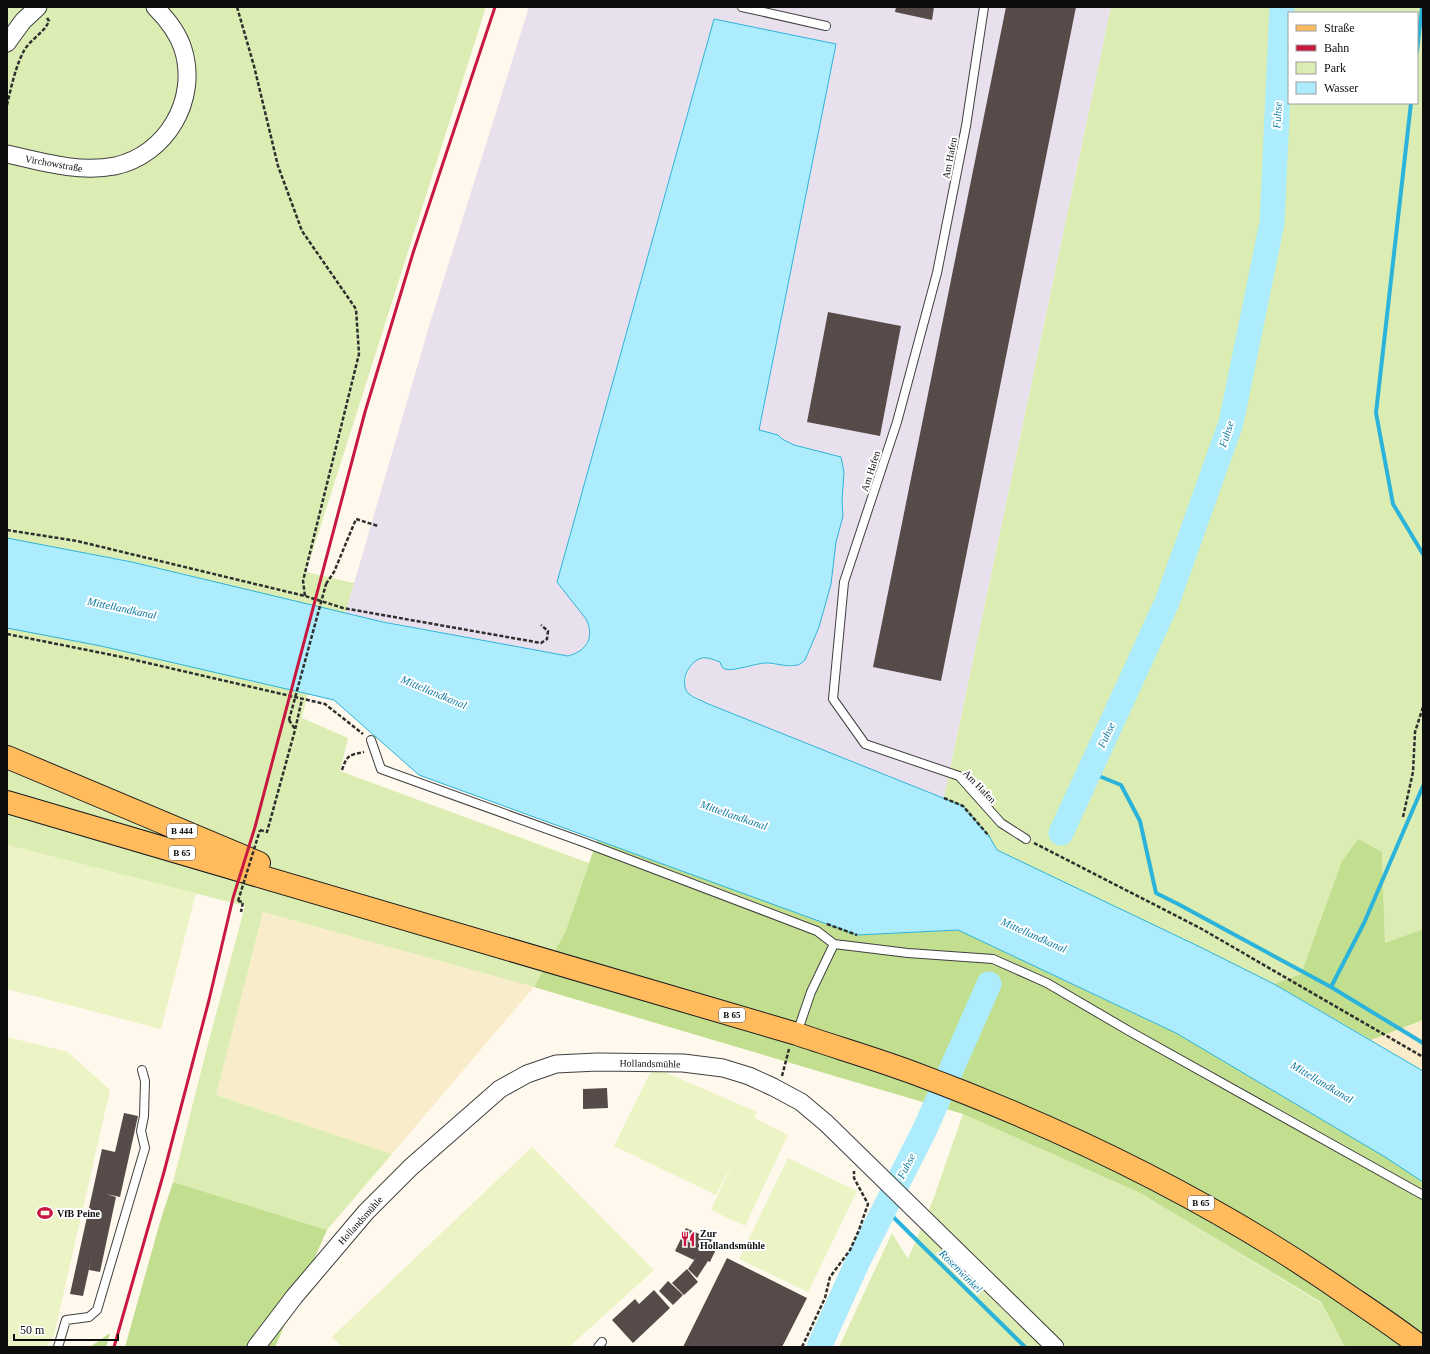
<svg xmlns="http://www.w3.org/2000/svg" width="1430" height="1354" font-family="Georgia,serif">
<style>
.industrial{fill:#e9e0ed}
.farmland{fill:#f8ecca}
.green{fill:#dbedb2;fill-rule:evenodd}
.forest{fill:#c2df90}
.pitch{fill:#ecf3c5}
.water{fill:#acecfc;stroke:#2cb3da}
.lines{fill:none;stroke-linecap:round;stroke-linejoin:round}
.stream{stroke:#2cb3da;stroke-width:4}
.river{stroke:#acecfc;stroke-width:25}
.building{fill:#564b48}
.lane-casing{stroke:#404040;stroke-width:10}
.street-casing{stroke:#404040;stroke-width:19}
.primary-casing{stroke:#1e1e1e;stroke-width:24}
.path{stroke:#2f2f2f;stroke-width:2.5;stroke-dasharray:4 2;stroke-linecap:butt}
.lane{stroke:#fff;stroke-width:8}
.street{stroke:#fff;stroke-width:17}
.primary{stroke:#ffbb5c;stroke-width:22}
.rail{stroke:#c91840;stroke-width:3}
.path-bridge{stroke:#2f2f2f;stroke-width:2.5;stroke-dasharray:4 2;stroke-linecap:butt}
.labels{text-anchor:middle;stroke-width:4;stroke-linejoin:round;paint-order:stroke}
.shield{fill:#fff;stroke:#565656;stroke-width:1}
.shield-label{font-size:9px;font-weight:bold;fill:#0d0d0d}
.street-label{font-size:10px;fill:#0d0d0d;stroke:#fff}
.poi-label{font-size:10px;font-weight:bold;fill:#0d0d0d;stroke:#fff;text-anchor:start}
.water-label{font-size:11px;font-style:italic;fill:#0b7ba2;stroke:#fff}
</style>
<rect width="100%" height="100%" fill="#fff8ec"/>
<path class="industrial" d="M 529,7 L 1111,7 L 944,798 L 706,703 L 689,693 L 686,689 L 685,683 L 690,666 L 692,663 L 702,658 L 709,658 L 720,662 L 731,670 L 761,664 L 782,665 L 792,667 L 802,664 L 805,660 L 819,627 L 831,584 L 836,542 L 843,516 L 842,501 L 844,472 L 841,457 L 794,445 L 782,439 L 778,435 L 759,430 L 836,44 L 714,19 L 557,581 L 586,619 L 589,624 L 590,631 L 588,641 L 584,649 L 578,653 L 568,656 L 345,614 L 430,323 Z"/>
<path class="farmland" d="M 263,912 L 534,987 L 392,1154 L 216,1095 Z
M 1423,1020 L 1423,1071 L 1371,1040 Z"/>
<path class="green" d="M 7,7 L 486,7 L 306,572 L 354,583 L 345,614 L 135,562 L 7,538 Z
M 1111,7 L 1423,7 L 1423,929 L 1385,943 L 1382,852 L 1341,863 L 1301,974 L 1274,984 L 997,850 L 989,836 L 944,798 ZM 1289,13 L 1417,13 L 1417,103 L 1289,103 Z
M 7,628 L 101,646 L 308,693 L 285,783 L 302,718 L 348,738 L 340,771 L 589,863 L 565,933 L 534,987 L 263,912 L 216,1095 L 392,1154 L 327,1230 L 173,1182 L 208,1044 L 245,906 L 7,845 Z
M 963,1114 L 1140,1193 L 1321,1303 L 1345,1347 L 839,1347 L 892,1233 L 908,1259 L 933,1200 Z"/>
<path class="forest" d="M 1358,839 L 1382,852 L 1385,943 L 1423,929 L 1423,1020 L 1371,1040 L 1274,984 L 1301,974 L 1341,863 Z
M 597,840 L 857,935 L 958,930 L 1176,1033 L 1386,1157 L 1423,1182 L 1423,1347 L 1345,1347 L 1321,1302 L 1140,1193 L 963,1114 L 534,987 L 565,933 Z
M 173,1182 L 327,1230 L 275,1347 L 125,1347 L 160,1222 Z
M 110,1333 L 106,1347 L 90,1347 Z"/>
<path class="pitch" d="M 7,845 L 196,893 L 161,1029 L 7,989 Z
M 7,1037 L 68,1052 L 110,1090 L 54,1335 L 46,1347 L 7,1347 Z
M 653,1067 L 757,1112 L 754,1118 L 788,1135 L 745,1226 L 711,1210 L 736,1156 L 716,1195 L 614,1146 Z
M 532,1147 L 654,1270 L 569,1347 L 342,1347 L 332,1337 Z
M 788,1158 L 857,1191 L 808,1292 L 739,1259 Z"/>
<path class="water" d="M 714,19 L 836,44 L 759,430 L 778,435 L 782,439 L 794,445 L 841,457 L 844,472 L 842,501 L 843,516 L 836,542 L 831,584 L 819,627 L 805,660 C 796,671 779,663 766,663 C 756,663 733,672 725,669 C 722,668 721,665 720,662 C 714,660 708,657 702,658 C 689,661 678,683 689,694 C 694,698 701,700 706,703 L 963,806 L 989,836 L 997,850 L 1198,946 L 1274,984 L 1423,1071 L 1423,1182 L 1385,1157 L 1176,1033 L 958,930 L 857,935 L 419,775 L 334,700 L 101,646 L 7,628 L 7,538 L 132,562 L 383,622 L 568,656 C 587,651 595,637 586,619 L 557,582 Z"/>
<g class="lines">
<path class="stream" d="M 1417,51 L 1422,7
M 1411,103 L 1376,413 L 1393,504 L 1423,554
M 1089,772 L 1121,785 L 1140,821 L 1156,893 L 1178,904 L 1331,987 L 1423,1043
M 1331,987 L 1364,923 L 1423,786
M 885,1209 L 1025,1347"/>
<path class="river" d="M 1061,833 L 1167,602 L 1231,423 L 1272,223 L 1282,7
M 819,1347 L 858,1261 L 925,1129 L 989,984"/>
</g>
<path class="building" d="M 896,7 L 934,7 L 932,20 L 895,12 Z
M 1006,7 L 1076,7 L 941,681 L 873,667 Z
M 828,312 L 901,326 L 880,436 L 807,422 Z
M 607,1088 L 608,1108 L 583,1109 L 583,1089 Z
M 124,1113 L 138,1116 L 120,1197 L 106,1194 L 116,1197 L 100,1272 L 89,1270 L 92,1256 L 83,1296 L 70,1294 L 102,1149 L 115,1152 Z
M 686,1228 L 719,1243 L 710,1262 L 708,1261 L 697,1278 L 688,1269 L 697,1256 L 694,1260 L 675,1251 Z
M 727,1258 L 807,1298 L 782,1347 L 683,1347 Z
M 687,1269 L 698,1282 L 684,1295 L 672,1283 Z
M 668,1281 L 683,1295 L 673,1305 L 659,1291 Z
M 654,1290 L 670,1308 L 633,1343 L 612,1320 L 635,1299 L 639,1304 Z"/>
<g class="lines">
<defs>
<path id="lane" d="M 742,7 L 826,26
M 984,7 L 966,126 L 937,273 L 897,422 L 844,582 L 833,699 L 865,744 L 959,776 L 1001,823 L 1026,839
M 371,740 L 381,769 L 583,842 L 817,931 L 834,944 L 908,953 L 993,959 L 1047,983 L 1129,1031 L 1423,1195
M 797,1033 L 811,992 L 834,944
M 58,1347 L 66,1320 L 89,1317 L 97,1310 L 145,1148 L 141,1131 L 144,1116 L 145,1081 L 142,1070
M 598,1347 L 602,1342"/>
<path id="street" d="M 7,43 L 23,21 L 38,7
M 7,154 C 42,162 79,173 115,166 C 166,155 199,100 183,49 C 178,33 167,19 155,7
M 256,1347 L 294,1297 L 366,1212 L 411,1167 L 500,1089 L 527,1074 L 556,1064 L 597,1062 L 683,1063 L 723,1068 L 749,1076 L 773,1087 L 801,1102 L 826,1123 L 1055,1347"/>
<path id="primary" d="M 7,757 L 259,863
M 7,802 L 797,1034 C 835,1047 873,1058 911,1072 C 1065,1129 1212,1200 1346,1294 C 1371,1311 1397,1328 1421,1347"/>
</defs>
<use href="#lane" class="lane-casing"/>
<use href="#street" class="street-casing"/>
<use href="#primary" class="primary-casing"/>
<path class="path" d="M 237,7 L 254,66 L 278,166 L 302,231 L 356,309 L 359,354 L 303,581 L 305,596
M 7,105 C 11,88 16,64 25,49 C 32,38 44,33 49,21 L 47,18
M 7,530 L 77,541 L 305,596 L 343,608 L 541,643 L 547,639 L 548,631 L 541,625
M 326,584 L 334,572 L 356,519 L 378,526
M 7,634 L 122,657 L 325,704 L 363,734
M 289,720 L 295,729
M 342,770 C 347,755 349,755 364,752
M 944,798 L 963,806 L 989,836
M 1403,817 L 1413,772 L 1415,732 L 1423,707
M 260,830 L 267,832 L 295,730 L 302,699
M 1034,843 L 1200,928 L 1423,1057
M 238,901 L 243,902 L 241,912
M 827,924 L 857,935
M 782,1076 L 789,1049
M 802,1347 L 825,1298 L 830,1277 L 850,1250 L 859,1230 L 868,1204 L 854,1178 L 854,1171"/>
<use href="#lane" class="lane"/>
<use href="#street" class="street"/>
<use href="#primary" class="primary"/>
<path class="rail" d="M 114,1347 L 164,1172 L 209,1000 L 233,898 L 255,827 L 365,412 L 413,253 L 495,7"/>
<path class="path-bridge" d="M 289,720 L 326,584
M 238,901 L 260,830"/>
</g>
<defs>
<symbol id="stadium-bare" viewBox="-9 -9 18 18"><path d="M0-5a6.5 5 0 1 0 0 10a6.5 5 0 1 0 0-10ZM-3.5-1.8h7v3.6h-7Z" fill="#c91840" stroke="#fff" stroke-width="2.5" paint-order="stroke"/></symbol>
<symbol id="restaurant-bare" viewBox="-9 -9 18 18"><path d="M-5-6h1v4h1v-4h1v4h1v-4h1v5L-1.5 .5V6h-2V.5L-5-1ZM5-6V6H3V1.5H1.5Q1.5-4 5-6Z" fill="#c91840" stroke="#fff" stroke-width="2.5" paint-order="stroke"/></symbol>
</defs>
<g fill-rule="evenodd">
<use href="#stadium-bare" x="34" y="1202" width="22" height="22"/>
<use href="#restaurant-bare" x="677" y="1228" width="22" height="22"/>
</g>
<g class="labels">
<g class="shield">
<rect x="167" y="824" width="30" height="14" rx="3"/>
<rect x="169" y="846" width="26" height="14" rx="3"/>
<rect x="719" y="1008" width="26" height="14" rx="3"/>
<rect x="1188" y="1196" width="26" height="14" rx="3"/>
</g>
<g class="shield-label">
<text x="182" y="834">B 444</text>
<text x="182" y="856">B 65</text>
<text x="732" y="1018">B 65</text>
<text x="1201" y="1206">B 65</text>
</g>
<g class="street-label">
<text transform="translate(949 158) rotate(-79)" y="4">Am Hafen</text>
<text transform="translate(54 163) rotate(10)" y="4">Virchowstraße</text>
<text transform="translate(870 471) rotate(-72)" y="4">Am Hafen</text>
<text transform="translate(980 786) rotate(46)" y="4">Am Hafen</text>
<text transform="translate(650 1063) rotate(1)" y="4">Hollandsmühle</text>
<text transform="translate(360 1220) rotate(-48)" y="4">Hollandsmühle</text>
</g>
<g class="poi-label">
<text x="57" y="1217">VfB Peine</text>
<text x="700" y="1237">Zur<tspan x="700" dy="12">Hollandsmühle</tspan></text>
</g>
<g class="water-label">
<text transform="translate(1277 115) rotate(-87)" y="4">Fuhse</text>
<text transform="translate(1226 434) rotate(-72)" y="4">Fuhse</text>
<text transform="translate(122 608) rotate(12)" y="4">Mittellandkanal</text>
<text transform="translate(434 692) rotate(23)" y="4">Mittellandkanal</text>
<text transform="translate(1106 735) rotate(-65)" y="4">Fuhse</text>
<text transform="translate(734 815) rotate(19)" y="4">Mittellandkanal</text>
<text transform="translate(1034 935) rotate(24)" y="4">Mittellandkanal</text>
<text transform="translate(1322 1082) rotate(31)" y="4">Mittellandkanal</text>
<text transform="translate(906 1166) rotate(-63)" y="4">Fuhse</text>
<text transform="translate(961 1271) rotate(45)" y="4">Rosenwinkel</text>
</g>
</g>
<rect width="1430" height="1354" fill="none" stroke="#0d0d0d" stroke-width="16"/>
<rect x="1288" y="12" width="130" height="92" fill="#ffffff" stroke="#9e9e9e"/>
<rect x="1296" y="25" width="20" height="6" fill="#ffbb5c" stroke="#9e9e9e"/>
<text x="1324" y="32" font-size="12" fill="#0d0d0d">Straße</text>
<rect x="1296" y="45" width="20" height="6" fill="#c91840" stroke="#9e9e9e"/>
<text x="1324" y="52" font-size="12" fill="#0d0d0d">Bahn</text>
<rect x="1296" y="62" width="20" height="12" fill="#dbedb2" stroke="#9e9e9e"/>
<text x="1324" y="72" font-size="12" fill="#0d0d0d">Park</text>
<rect x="1296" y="82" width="20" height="12" fill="#acecfc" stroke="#9e9e9e"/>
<text x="1324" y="92" font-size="12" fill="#0d0d0d">Wasser</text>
<path d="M14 1334v6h104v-6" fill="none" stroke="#0d0d0d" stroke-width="2"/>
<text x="20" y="1334" font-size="12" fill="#0d0d0d" stroke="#ffffff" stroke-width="3" paint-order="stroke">50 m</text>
</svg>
